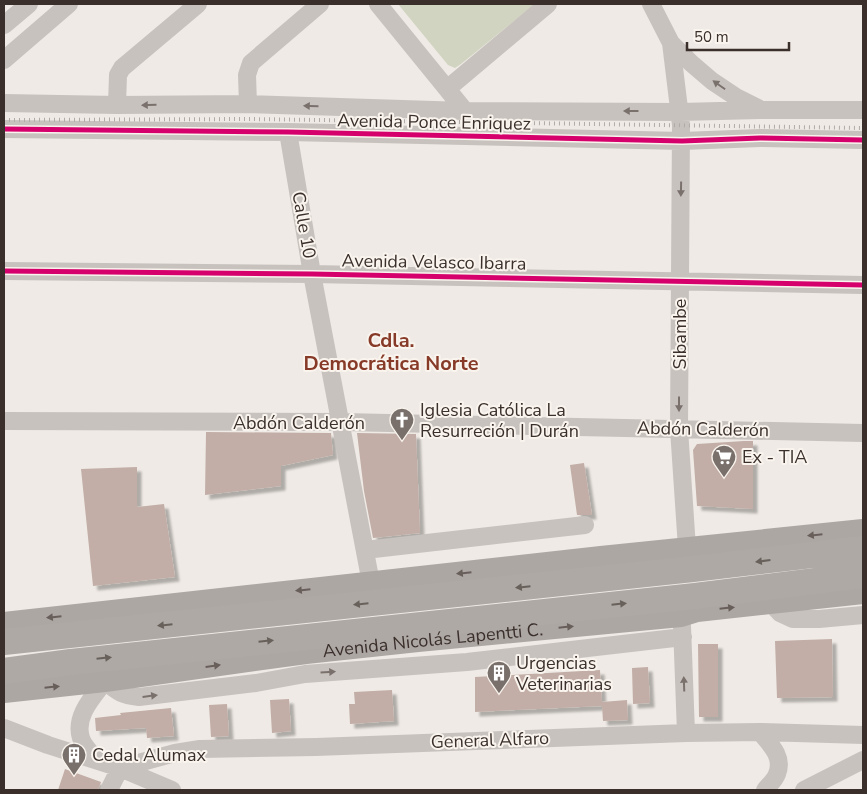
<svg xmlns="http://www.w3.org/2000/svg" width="867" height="794" font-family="'Nunito Sans',sans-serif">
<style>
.green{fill:#d1d4c0}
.building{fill:#c2aea7;filter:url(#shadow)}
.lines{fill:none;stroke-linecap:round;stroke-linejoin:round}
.minor{stroke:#c8c2be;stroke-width:18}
.major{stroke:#ada7a3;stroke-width:22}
.highway{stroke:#aea9a4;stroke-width:26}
.rail{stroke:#b0aba8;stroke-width:4;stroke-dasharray:1 4;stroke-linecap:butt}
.cycleway-casing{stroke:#faf4ee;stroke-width:8}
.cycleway{stroke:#d6006c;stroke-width:5}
.oneway{fill:#7a716d}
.oneway2{fill:#685f5b}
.oneway3{fill:#68605b}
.labels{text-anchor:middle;stroke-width:4;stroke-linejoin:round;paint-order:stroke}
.street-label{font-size:18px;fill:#3a2f2b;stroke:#faf4ee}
.poi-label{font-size:18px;fill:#3a2f2b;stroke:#faf4ee;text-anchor:start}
.quarter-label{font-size:20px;font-weight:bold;fill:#863a27;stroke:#faf4ee}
</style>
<defs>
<filter id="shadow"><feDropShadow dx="4.5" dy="4.5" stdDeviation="1" flood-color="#0004"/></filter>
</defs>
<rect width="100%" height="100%" fill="#efeae5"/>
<path class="green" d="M 398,4 L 535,4 L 461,64 L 455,68 L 448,65 Z"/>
<path class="building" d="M 206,432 L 331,433 L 333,455 L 281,466 L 281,486 L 205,495 Z
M 357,433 L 416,434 L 420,533 L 373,538 L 364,491 Z
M 744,441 L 753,441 L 753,509 L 697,506 L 693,450 L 697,444 Z
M 584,463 L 592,515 L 577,515 L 570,465 Z
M 137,467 L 137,507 L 164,504 L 175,577 L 93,586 L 81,469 Z
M 832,639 L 833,697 L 777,698 L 775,641 Z
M 698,644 L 718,644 L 718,717 L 699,717 Z
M 648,667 L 650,703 L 633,704 L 632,668 Z
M 600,670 L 602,702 L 627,700 L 628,720 L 603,721 L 602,706 L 475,712 L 475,677 Z
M 392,690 L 394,721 L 350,724 L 349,704 L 355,704 L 354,692 Z
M 289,699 L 291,731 L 272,733 L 270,700 Z
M 227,704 L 229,736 L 211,737 L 209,705 Z
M 171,708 L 174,736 L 147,738 L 146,728 L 96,731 L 95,718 L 121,715 L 120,713 Z
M 65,769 L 101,782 L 98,790 L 58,790 Z"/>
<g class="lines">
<path class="minor" d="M 378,4 L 465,111
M 651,4 L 671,43 L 691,63 L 712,81 L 736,97 L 758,108
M 4,25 L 29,4
M 671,43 L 681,125 L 679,429 L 687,548 L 690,561
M 4,60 L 69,4
M 447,89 L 548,4
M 4,103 L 117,105 L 248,104 L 465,111 L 680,112 L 760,110 L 863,110
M 248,104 L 247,75 L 251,63 L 320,4
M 117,105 L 118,75 L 122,68 L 198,4
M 4,129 L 288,132 L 682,141 L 760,138 L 863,140
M 288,132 L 312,274 L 371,583
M 4,271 L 312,274 L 863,285
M 4,421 L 341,422 L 863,433
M 365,550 L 585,525
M 771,603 L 780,613 L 793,619 L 819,619 L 863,615
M 682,626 L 686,733
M 4,728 L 48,745 L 120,768 L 172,790
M 760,732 C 770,744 784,757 777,774 C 775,780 769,785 765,790
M 97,760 C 92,754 83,746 81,738 C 74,716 93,697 105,681 C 118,693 123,695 139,697 L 256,683 L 305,674 L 467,662 L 683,637
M 109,790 L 120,768 L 175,753 L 200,749 L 316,747 L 686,733 L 760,732 L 863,735
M 804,790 L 863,760"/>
<g class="major">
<path d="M 4,623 L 601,557 L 863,530"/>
<path id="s1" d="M 4,692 L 105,681 L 306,653 L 418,641 L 681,616 L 697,611 L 863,593"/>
</g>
<path class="highway" d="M 4,642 L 693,569 L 863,549
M 4,671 L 71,662 L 695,596 L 863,575"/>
<path class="rail" d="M 4,120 L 250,119 L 863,128"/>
<defs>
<path id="cycleway" d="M 4,129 L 288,132 L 682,141 L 760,138 L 863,140
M 4,271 L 312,274 L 863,285"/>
</defs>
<use href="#cycleway" class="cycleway-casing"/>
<use href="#cycleway" class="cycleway"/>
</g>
<defs><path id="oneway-solid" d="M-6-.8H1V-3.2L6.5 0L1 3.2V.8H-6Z" transform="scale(1.25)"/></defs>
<g class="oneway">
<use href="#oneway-solid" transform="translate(719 85) rotate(-145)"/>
<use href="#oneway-solid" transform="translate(149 105) rotate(179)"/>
<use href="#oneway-solid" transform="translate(311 106) rotate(-178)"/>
<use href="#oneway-solid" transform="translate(631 111) rotate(-180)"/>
<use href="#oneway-solid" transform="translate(681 189) rotate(91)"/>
<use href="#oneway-solid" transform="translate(679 404) rotate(90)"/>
<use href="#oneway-solid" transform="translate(328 672) rotate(-4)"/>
<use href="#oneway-solid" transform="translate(684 684) rotate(-92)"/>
<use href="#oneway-solid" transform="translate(150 696) rotate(-7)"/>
</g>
<g class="oneway2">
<use href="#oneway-solid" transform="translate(815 535) rotate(174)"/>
<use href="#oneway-solid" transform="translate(464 573) rotate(174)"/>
<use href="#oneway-solid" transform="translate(303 590) rotate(174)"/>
<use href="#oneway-solid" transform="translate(727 608) rotate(-6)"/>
<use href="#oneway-solid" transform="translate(54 617) rotate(174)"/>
<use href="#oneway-solid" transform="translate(566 627) rotate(-6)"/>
<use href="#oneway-solid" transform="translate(213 666) rotate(-8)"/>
<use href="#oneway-solid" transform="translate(52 687) rotate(-6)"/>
</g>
<g class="oneway3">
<use href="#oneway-solid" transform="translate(763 561) rotate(173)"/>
<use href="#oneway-solid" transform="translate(523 587) rotate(174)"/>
<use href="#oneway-solid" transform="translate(361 604) rotate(174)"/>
<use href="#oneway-solid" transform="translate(619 604) rotate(-6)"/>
<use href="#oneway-solid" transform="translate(165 625) rotate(174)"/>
<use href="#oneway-solid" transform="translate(266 641) rotate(-6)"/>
<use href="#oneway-solid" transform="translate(104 658) rotate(-6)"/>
</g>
<defs>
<symbol id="church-pin" viewBox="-11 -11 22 30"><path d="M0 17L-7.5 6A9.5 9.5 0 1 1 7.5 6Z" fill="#79706c" stroke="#faf4ee"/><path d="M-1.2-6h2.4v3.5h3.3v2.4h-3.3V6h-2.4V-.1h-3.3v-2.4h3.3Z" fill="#fff"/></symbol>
<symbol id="supermarket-pin" viewBox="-11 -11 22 30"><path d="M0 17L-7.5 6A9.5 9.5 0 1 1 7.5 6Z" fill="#79706c" stroke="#faf4ee"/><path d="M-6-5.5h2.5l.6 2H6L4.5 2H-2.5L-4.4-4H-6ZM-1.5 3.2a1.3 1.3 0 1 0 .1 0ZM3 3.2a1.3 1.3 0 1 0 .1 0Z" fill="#fff"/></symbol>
<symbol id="building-pin" viewBox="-11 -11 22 30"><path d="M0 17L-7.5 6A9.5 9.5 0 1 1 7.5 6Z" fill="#79706c" stroke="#faf4ee"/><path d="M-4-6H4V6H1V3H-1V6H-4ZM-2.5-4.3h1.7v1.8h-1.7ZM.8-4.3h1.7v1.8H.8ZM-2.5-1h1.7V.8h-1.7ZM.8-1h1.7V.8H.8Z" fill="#fff"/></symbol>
</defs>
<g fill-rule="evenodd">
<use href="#church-pin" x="388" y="406" width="28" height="38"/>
<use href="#supermarket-pin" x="710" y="443" width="28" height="38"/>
<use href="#building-pin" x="485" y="659" width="28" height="38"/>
<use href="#building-pin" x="60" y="741" width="28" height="38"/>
</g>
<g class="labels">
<g class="street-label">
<text transform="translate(434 122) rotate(1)" y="6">Avenida Ponce Enriquez</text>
<text transform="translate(304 225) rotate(80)" y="6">Calle 10</text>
<text transform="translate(434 262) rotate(1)" y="6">Avenida Velasco Ibarra</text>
<text transform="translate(680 334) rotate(-90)" y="6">Sibambe</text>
<text x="299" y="429">Abdón Calderón</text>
<text transform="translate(703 429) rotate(1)" y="6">Abdón Calderón</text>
<text dy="6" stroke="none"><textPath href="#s1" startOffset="432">Avenida Nicolás Lapentti C.</textPath></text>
<text transform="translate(490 740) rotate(-2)" y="6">General Alfaro</text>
</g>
<g class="poi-label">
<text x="420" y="416">Iglesia Católica La<tspan x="420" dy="21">Resurreción | Durán</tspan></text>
<text x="742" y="463">Ex - TIA</text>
<text x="516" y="669">Urgencias<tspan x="516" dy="21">Veterinarias</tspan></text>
<text x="92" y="761">Cedal Alumax</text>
</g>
<g class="quarter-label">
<text x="391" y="347">Cdla.<tspan x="391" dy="23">Democrática Norte</tspan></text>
</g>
</g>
<rect width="867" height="794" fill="none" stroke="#3a2f2b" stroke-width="10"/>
<path d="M687 42v8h102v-8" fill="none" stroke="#3a2f2b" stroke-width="2.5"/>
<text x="694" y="42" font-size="15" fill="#3a2f2b" stroke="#faf4ee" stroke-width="4" paint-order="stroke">50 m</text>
</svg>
